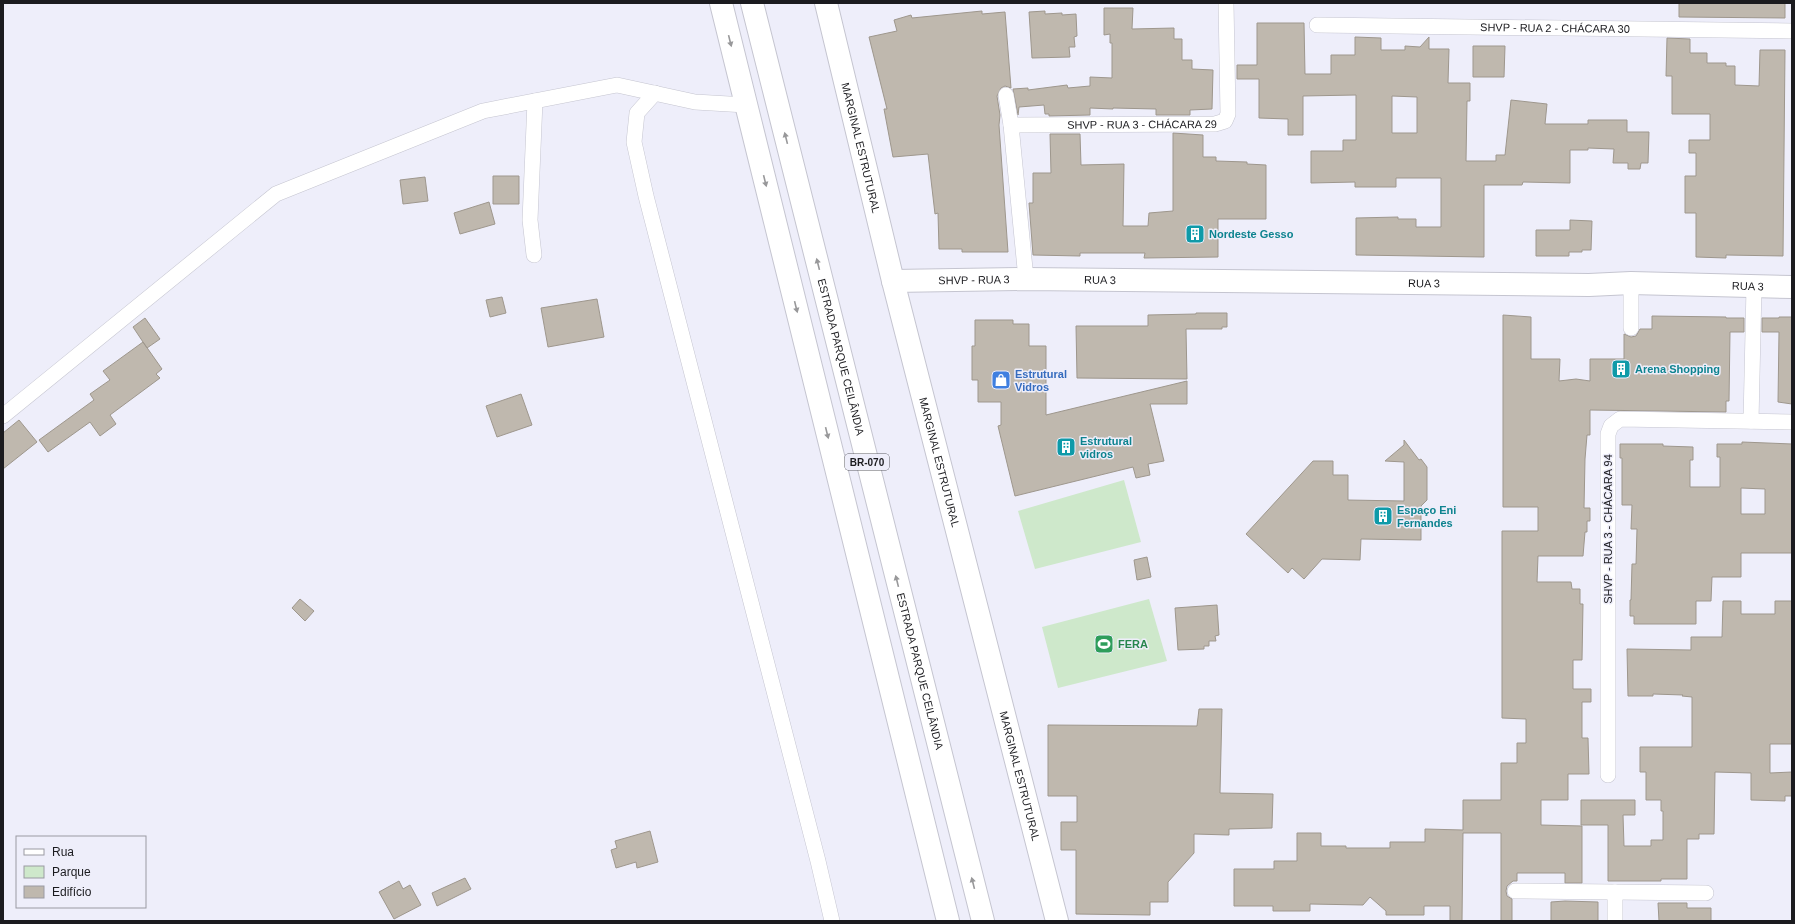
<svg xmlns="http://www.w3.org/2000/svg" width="1795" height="924" font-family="Helvetica,sans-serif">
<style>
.green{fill:#cee8cb}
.building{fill:#bfb8ae;stroke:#9e978d;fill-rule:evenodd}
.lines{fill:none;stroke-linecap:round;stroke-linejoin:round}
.street-casing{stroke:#c5c5d0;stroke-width:16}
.secondary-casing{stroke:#c5c5d0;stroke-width:24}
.highway-casing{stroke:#c5c5d0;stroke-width:24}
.street{stroke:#fff;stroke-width:15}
.secondary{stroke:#fff;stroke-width:22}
.highway{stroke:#fff;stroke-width:22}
.oneway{fill:#98989a}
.labels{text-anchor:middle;stroke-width:3;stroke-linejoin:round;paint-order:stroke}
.shield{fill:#eeeefa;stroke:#5a5a61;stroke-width:1}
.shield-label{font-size:10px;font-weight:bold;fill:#1b1b1f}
.street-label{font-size:11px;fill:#1b1b1f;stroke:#eeeefa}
.culture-label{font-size:11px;font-weight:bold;fill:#0d838f;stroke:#eeeefa;text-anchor:start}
.shop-label{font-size:11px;font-weight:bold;fill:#366cbe;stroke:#eeeefa;text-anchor:start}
.leisure-label{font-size:11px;font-weight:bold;fill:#27864d;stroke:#eeeefa;text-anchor:start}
</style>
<rect width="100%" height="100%" fill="#eeeefa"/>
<path class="green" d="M 1124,480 L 1141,542 L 1035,569 L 1018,511 Z
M 1149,599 L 1167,661 L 1058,688 L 1042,627 Z"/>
<path class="building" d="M 1679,3 L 1785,3 L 1785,18 L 1679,17 Z
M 1104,8 L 1133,8 L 1132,29 L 1174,28 L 1174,39 L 1182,39 L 1182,60 L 1192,60 L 1192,69 L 1213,70 L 1212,109 L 1190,110 L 1190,115 L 1156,115 L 1156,109 L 1113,108 L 1113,109 L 1090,108 L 1090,115 L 1049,116 L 1049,114 L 1045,114 L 1044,105 L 1019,107 L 1018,115 L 1013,89 L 1028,88 L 1028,90 L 1067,85 L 1068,88 L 1090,86 L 1090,77 L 1112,78 L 1112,43 L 1110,43 L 1110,34 L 1104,35 Z
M 982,11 L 982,14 L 1005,12 L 1011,88 L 1005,86 L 1001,88 L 997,96 L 1000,115 L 999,125 L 1008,252 L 962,252 L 962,249 L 939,249 L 938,213 L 935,214 L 928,154 L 893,157 L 884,109 L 887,109 L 869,37 L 897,31 L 894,20 L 911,15 L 912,18 Z
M 1045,11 L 1045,14 L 1062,13 L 1062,15 L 1076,14 L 1077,36 L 1074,37 L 1075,47 L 1069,47 L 1070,57 L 1032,58 L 1029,12 Z
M 1257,23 L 1304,23 L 1305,74 L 1331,74 L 1331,55 L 1355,55 L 1355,37 L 1381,38 L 1381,50 L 1405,50 L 1405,46 L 1420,47 L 1429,37 L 1429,49 L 1449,49 L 1448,83 L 1470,83 L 1470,101 L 1467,101 L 1466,161 L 1496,161 L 1496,155 L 1505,155 L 1511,100 L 1547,104 L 1545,124 L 1588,124 L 1588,120 L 1627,120 L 1627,132 L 1649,132 L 1648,163 L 1641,163 L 1640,169 L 1628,169 L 1628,163 L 1613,163 L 1614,149 L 1588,148 L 1588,150 L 1570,150 L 1570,183 L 1523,182 L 1522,185 L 1484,185 L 1484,257 L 1356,255 L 1356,218 L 1398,217 L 1398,219 L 1416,219 L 1416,227 L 1441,227 L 1441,178 L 1396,178 L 1396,187 L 1355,187 L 1355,182 L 1311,183 L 1311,151 L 1343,151 L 1343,140 L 1356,140 L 1356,95 L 1303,96 L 1303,135 L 1288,135 L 1288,119 L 1259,118 L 1259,79 L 1237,79 L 1237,65 L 1257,65 ZM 1392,96 L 1417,97 L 1417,133 L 1392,133 Z
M 1667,38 L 1690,39 L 1690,53 L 1707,53 L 1707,63 L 1726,63 L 1726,66 L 1735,66 L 1735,85 L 1759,86 L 1760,50 L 1785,50 L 1783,256 L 1726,255 L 1726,258 L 1696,257 L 1696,213 L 1685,213 L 1685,176 L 1696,176 L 1696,153 L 1689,153 L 1689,140 L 1710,140 L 1710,114 L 1672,114 L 1672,76 L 1666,76 Z
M 1473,46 L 1505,46 L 1504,77 L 1473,77 Z
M 1173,133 L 1203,135 L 1203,157 L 1216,157 L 1216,161 L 1247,162 L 1247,164 L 1266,165 L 1266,219 L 1218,219 L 1218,257 L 1144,258 L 1145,253 L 1080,253 L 1080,256 L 1033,255 L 1029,203 L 1033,203 L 1033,173 L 1051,173 L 1050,134 L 1080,134 L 1081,165 L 1124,164 L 1123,226 L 1148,226 L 1149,213 L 1173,211 Z
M 493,176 L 519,176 L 519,204 L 493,204 Z
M 425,177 L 428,201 L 403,204 L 400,180 Z
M 489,202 L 495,224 L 460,234 L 454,213 Z
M 1570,220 L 1592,221 L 1591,250 L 1582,250 L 1582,252 L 1569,252 L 1569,256 L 1536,256 L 1536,230 L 1570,230 Z
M 502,297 L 506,313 L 490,317 L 486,300 Z
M 597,299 L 604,337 L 548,347 L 541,308 Z
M 1196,313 L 1227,313 L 1227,327 L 1222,327 L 1222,329 L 1186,329 L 1187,379 L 1077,378 L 1076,326 L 1148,326 L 1148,315 L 1196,314 Z
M 1503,315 L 1531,317 L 1531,359 L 1560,359 L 1559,381 L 1576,379 L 1590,381 L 1590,359 L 1624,359 L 1624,334 L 1631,337 L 1636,336 L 1640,329 L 1652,329 L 1652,316 L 1726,317 L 1726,318 L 1744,318 L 1744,332 L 1730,332 L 1729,401 L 1726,401 L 1726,412 L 1590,410 L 1590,435 L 1587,435 L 1585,459 L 1584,508 L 1590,508 L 1590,521 L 1587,521 L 1587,532 L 1585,532 L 1583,556 L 1538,556 L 1537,582 L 1571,582 L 1572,589 L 1580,589 L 1580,604 L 1583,604 L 1582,660 L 1573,660 L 1573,689 L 1591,689 L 1591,702 L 1582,702 L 1582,738 L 1588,738 L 1589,774 L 1568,774 L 1568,800 L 1541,800 L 1541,825 L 1582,826 L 1582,883 L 1565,883 L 1565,873 L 1517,873 L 1517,881 L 1513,881 L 1507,886 L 1506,891 L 1507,896 L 1512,899 L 1512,921 L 1501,921 L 1501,833 L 1463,833 L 1462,921 L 1450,921 L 1450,906 L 1424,906 L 1424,915 L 1386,915 L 1386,911 L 1370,897 L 1363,905 L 1310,904 L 1310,911 L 1273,911 L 1273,906 L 1234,906 L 1234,869 L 1274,869 L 1274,861 L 1297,861 L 1297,833 L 1321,833 L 1321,846 L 1346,846 L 1346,848 L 1390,848 L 1390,842 L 1425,842 L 1425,829 L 1463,830 L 1463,800 L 1501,800 L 1501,763 L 1517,763 L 1517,743 L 1526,743 L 1526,719 L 1502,718 L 1502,531 L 1538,531 L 1538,507 L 1503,507 Z
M 1779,317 L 1792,317 L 1792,404 L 1778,402 L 1779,332 L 1762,332 L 1762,318 L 1779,318 Z
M 145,318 L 160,339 L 147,348 L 133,327 Z
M 975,320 L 1013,320 L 1013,324 L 1029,324 L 1029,346 L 1046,346 L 1046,415 L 1187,381 L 1187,404 L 1150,404 L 1164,461 L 1148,464 L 1150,475 L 1136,478 L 1133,467 L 1015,496 L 998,426 L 1001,425 L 1001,402 L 978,402 L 978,380 L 972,380 L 972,346 L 975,346 Z
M 143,342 L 162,369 L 156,374 L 160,378 L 110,415 L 116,424 L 100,436 L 90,422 L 48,452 L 39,440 L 94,400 L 90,394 L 110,380 L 103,371 Z
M 521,394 L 532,425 L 497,437 L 486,406 Z
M 19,420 L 37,442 L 3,469 L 3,433 Z
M 1404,440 L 1419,460 L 1421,459 L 1427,467 L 1427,500 L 1421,506 L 1421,540 L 1361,539 L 1360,560 L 1322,559 L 1304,579 L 1292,568 L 1288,573 L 1246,534 L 1313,461 L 1333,461 L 1333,475 L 1348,475 L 1348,500 L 1404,501 L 1404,462 L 1385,461 L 1404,445 Z
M 1742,442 L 1792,444 L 1792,553 L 1741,553 L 1741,577 L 1712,577 L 1711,601 L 1696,601 L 1696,624 L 1634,624 L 1634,616 L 1630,616 L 1630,600 L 1631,600 L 1632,564 L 1636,564 L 1637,529 L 1631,529 L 1632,505 L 1622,505 L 1622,458 L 1620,458 L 1620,444 L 1663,444 L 1663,446 L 1693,447 L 1693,460 L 1690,460 L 1690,487 L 1720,487 L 1720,457 L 1717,457 L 1717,444 L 1742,444 ZM 1741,488 L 1765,489 L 1765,514 L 1741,514 Z
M 1147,557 L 1151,577 L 1137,580 L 1134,560 Z
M 300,599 L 314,611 L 305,621 L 292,608 Z
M 1723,601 L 1741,601 L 1741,614 L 1775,614 L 1775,601 L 1792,601 L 1792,744 L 1770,744 L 1770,773 L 1792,772 L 1792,796 L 1785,796 L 1785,801 L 1751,800 L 1751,773 L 1715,772 L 1714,834 L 1699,834 L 1699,839 L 1687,839 L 1687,879 L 1661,879 L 1661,881 L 1608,881 L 1608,825 L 1581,825 L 1581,800 L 1635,800 L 1635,815 L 1623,815 L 1624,846 L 1651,846 L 1651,840 L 1663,840 L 1663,811 L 1661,811 L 1661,800 L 1646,800 L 1646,772 L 1640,772 L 1640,747 L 1692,747 L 1692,697 L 1682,696 L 1683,695 L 1653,694 L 1653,696 L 1628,696 L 1627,649 L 1691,650 L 1691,637 L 1722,637 Z
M 1217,605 L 1219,635 L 1215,636 L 1216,641 L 1209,641 L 1209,646 L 1204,646 L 1204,649 L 1178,650 L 1175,608 Z
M 1199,709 L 1222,709 L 1220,793 L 1273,794 L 1272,828 L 1229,829 L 1229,835 L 1194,834 L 1194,853 L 1168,882 L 1168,902 L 1150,902 L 1150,915 L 1076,914 L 1076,850 L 1061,850 L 1061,822 L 1077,822 L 1077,796 L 1048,796 L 1048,725 L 1197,726 Z
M 650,831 L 658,862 L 637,868 L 636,862 L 616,868 L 611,850 L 617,848 L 615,841 Z
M 465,878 L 471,889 L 437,906 L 432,893 Z
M 399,881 L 403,889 L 410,885 L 421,905 L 394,919 L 379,892 Z
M 1565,901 L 1598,902 L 1598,921 L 1551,921 L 1551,902 Z
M 1658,903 L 1687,903 L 1687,908 L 1711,908 L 1711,921 L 1659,921 Z"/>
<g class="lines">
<defs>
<g id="street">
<path id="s1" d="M 1317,25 L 1792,31"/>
<path d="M 655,93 L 637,113 L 634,142 L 646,196 L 818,861 L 832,921"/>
<path d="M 1006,95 L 1011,125 L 1026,279"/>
<path id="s2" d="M 1011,125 L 1215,124 L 1225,121 L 1228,114 L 1226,3"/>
<path d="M 534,255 L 530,220 L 535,101"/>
<path d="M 1631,283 L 1631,328"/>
<path d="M 3,416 L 276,194 L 483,111 L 617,85 L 695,102 L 746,105"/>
<path d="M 1751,421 L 1754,287"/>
<path d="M 1608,775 L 1608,434 L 1611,426 L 1620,419 L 1792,422"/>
<path d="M 1515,891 L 1706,893"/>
<path d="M 1615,921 L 1615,892"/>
</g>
<g id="secondary">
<path id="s3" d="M 826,3 L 893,281 L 1057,921"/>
<path id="s4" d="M 893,281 L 1026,279 L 1589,285 L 1631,283 L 1792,287"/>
</g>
<g id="highway">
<path d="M 721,3 L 948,921"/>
<path id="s5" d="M 752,3 L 983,921"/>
</g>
</defs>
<use href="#street" class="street-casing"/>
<use href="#secondary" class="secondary-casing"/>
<use href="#highway" class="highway-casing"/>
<use href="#street" class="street"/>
<use href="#secondary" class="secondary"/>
<use href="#highway" class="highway"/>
</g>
<defs><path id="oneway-solid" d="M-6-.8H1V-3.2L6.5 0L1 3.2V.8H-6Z"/></defs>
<g class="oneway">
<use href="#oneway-solid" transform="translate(730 41) rotate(76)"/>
<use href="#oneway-solid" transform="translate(786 138) rotate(-104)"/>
<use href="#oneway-solid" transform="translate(765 181) rotate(76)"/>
<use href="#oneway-solid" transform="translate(818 264) rotate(-104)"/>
<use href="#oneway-solid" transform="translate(796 307) rotate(76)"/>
<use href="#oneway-solid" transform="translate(827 433) rotate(76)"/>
<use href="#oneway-solid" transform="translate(897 581) rotate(-104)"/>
<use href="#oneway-solid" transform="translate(973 883) rotate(-104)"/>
</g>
<defs>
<symbol id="building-square" viewBox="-11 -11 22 22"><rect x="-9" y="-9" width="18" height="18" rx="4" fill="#0f9aa8" stroke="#eeeefa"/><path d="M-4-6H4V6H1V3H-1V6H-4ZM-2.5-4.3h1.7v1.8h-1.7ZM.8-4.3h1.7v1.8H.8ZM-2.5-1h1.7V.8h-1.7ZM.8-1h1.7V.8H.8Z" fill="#fff"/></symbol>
<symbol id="shop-square" viewBox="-11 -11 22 22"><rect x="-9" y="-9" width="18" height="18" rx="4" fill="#3f7fe0" stroke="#eeeefa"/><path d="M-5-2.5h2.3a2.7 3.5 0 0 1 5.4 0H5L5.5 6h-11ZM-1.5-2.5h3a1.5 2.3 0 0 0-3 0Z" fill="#fff"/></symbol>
<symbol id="stadium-square" viewBox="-11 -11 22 22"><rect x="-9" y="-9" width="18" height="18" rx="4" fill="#2e9e5b" stroke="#eeeefa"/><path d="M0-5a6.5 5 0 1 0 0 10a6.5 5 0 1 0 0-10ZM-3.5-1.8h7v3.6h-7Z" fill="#fff"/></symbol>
</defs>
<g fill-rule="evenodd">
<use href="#building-square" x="1184" y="223" width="22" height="22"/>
<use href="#building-square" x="1610" y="358" width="22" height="22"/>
<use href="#shop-square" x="990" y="369" width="22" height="22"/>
<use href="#building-square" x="1055" y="436" width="22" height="22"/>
<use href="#building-square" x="1372" y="505" width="22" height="22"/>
<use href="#stadium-square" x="1093" y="633" width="22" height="22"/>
</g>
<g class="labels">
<rect class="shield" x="845" y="454" width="44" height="16" rx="3"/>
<g class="shield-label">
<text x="867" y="466">BR-070</text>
</g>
<g class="street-label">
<text dy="4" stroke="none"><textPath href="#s1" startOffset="238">SHVP - RUA 2 - CHÁCARA 30</textPath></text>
<text dy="4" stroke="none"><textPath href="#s2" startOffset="131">SHVP - RUA 3 - CHÁCARA 29</textPath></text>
<text dy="4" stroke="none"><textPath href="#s3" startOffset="149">MARGINAL ESTRUTURAL</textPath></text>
<text dy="4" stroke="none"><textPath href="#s4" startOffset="81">SHVP - RUA 3</textPath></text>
<text dy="4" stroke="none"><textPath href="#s4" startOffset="207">RUA 3</textPath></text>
<text dy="4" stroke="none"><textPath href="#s4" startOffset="531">RUA 3</textPath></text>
<text dy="4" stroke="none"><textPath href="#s4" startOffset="855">RUA 3</textPath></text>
<text dy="4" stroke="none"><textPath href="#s5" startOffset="365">ESTRADA PARQUE CEILÂNDIA</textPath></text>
<text dy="4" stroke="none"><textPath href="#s3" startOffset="473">MARGINAL ESTRUTURAL</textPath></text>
<text transform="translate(1608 529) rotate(-90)" y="4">SHVP - RUA 3 - CHÁCARA 94</text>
<text dy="4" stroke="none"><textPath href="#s5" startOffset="689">ESTRADA PARQUE CEILÂNDIA</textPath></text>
<text dy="4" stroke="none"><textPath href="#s3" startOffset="797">MARGINAL ESTRUTURAL</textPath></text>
</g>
<g class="culture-label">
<text x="1209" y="238">Nordeste Gesso</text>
<text x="1635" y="373">Arena Shopping</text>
<text x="1080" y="445">Estrutural<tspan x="1080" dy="13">vidros</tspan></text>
<text x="1397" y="514">Espaço Eni<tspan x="1397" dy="13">Fernandes</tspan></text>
</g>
<g class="shop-label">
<text x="1015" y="378">Estrutural<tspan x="1015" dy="13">Vidros</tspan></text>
</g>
<g class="leisure-label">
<text x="1118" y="648">FERA</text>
</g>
</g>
<rect width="1795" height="924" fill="none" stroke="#1b1b1f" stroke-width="8"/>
<rect x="16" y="836" width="130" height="72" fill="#eeeefa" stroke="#9a9aa2"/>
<rect x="24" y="849" width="20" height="6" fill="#ffffff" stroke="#9a9aa2"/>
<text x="52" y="856" font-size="12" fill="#1b1b1f">Rua</text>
<rect x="24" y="866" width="20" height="12" fill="#cee8cb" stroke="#9a9aa2"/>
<text x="52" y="876" font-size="12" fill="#1b1b1f">Parque</text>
<rect x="24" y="886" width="20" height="12" fill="#bfb8ae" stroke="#9a9aa2"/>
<text x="52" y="896" font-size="12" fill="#1b1b1f">Edifício</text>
</svg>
